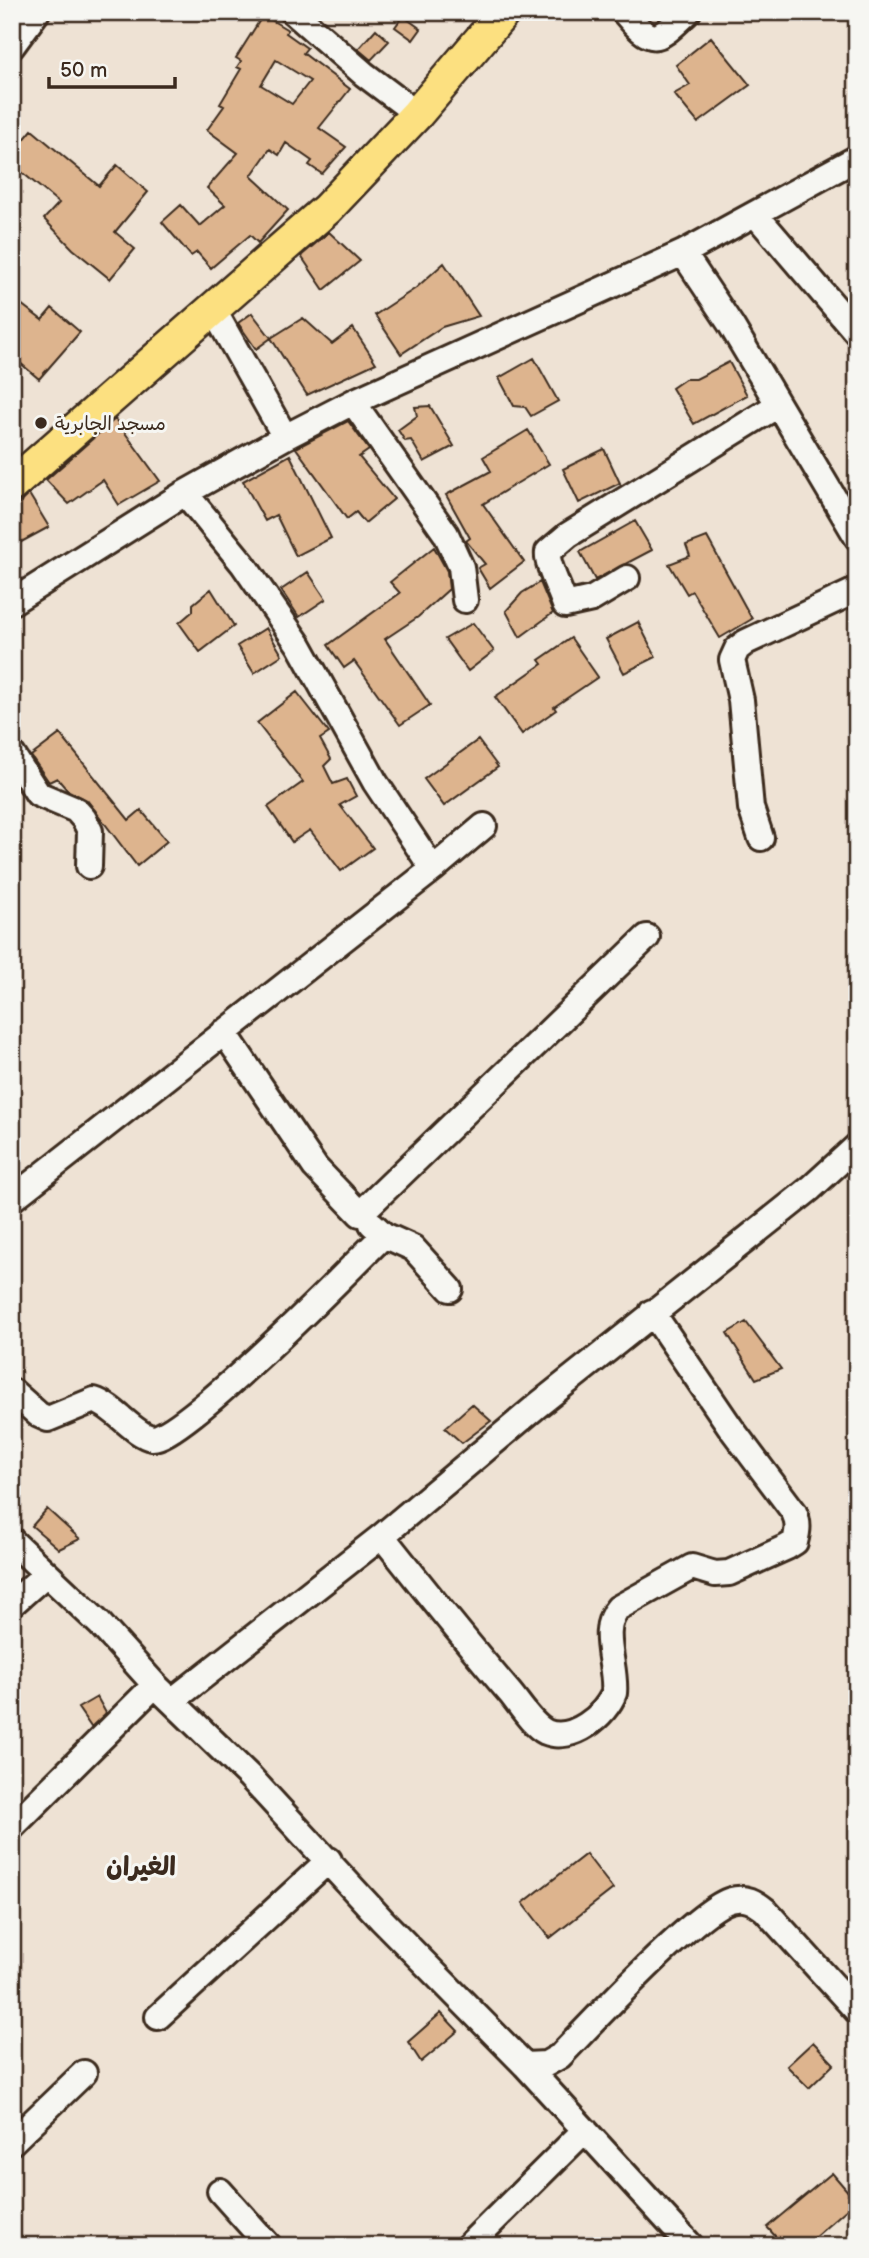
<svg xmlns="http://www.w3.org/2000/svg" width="869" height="2258" font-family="'Balsamiq Sans','Playpen Sans Arabic',sans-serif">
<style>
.building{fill:#ddb48e;stroke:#3b2a1e;stroke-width:2;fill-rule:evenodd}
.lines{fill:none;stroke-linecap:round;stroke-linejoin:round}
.minor-casing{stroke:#3b2a1e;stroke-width:30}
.major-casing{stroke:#3b2a1e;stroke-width:37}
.minor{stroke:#f6f6f2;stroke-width:24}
.major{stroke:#fce080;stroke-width:32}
.poi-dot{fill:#3b2a1e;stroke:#f6f6f2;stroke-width:2.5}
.labels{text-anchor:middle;stroke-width:6;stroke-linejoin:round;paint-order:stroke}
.poi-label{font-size:19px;fill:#3b2a1e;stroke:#f6f6f2;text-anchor:start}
.district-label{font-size:26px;font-weight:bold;fill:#3b2a1e;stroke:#f6f6f2}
</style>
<rect width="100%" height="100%" fill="#eee2d4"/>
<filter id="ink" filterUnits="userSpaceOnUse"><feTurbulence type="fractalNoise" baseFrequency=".0143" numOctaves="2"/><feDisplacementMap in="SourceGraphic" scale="14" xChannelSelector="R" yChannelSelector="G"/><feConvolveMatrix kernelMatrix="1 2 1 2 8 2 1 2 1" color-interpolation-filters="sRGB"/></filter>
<g filter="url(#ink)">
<path class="building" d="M 263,15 L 288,30 L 286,33 L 307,48 L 303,53 L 350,89 L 319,128 L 346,147 L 322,174 L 309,165 L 312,161 L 286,143 L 279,155 L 270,149 L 251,176 L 288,210 L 258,243 L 250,235 L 211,268 L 197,252 L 191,256 L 162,222 L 181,205 L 200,226 L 225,205 L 207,188 L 238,153 L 207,130 L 224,106 L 220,104 L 241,69 L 237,67 L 241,61 L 236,58 ZM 276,60 L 310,81 L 292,104 L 261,85 Z
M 403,16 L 421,29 L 413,40 L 395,27 Z
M 376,29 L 389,41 L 371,60 L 358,49 Z
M 711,37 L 750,85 L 698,123 L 674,94 L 690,85 L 676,65 Z
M 32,130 L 99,186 L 117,165 L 148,192 L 115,232 L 135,249 L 110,279 L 73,249 L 44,219 L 59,203 L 12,164 L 12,154 Z
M 329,232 L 360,261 L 324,290 L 301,256 Z
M 444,263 L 479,316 L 442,327 L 401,354 L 375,315 L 416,288 Z
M 12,297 L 42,320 L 52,308 L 80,332 L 39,379 L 12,356 Z
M 252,313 L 271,338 L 256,349 L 238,323 Z
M 303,318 L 332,344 L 353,328 L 376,363 L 307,395 L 271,338 Z
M 534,358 L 558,401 L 531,416 L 525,407 L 514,406 L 499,378 Z
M 729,362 L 747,395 L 694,424 L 672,388 L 685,379 L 696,379 Z
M 430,406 L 454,446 L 424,462 L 411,440 L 405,441 L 398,430 L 417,416 L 415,407 Z
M 115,419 L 160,481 L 119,505 L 103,480 L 69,504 L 46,480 Z
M 348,421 L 369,450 L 359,457 L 394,499 L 365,523 L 356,512 L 347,519 L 296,448 Z
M 528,430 L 549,464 L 483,504 L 524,562 L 490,588 L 478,568 L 485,564 L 466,541 L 470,538 L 446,495 L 491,471 L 483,457 Z
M 604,449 L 620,483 L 579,503 L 563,469 Z
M 290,455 L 331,538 L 296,556 L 276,515 L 265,521 L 243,481 Z
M 29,494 L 49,527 L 12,547 L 12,510 Z
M 635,521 L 652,550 L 595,580 L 580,552 Z
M 707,537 L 752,619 L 720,638 L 692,591 L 687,594 L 669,564 L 690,556 L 686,545 Z
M 434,547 L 447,571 L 449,589 L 418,617 L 385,639 L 430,705 L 400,725 L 354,661 L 344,668 L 328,645 L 400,593 L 390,582 Z
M 308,572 L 326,599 L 299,617 L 281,590 Z
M 540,582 L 553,613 L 520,637 L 506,611 L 522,593 Z
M 211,589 L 234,626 L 200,652 L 179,623 L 193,611 L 193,604 Z
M 638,622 L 656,657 L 624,673 L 606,639 Z
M 473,623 L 494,651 L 468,671 L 445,639 Z
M 266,628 L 282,655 L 254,673 L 237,646 Z
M 571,638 L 598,677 L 554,707 L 556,710 L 522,734 L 495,697 L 542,664 L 539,660 Z
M 297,692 L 329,733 L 320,739 L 331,759 L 324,766 L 333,784 L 347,779 L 356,796 L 340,805 L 373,848 L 341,871 L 310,830 L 292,842 L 268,807 L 303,782 L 257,723 Z
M 60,734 L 129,820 L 141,810 L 167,841 L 137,866 L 87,800 L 67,790 L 57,778 L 49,782 L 31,756 Z
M 478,740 L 498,767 L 444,806 L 424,779 Z
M 746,1322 L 781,1369 L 756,1379 L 727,1333 Z
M 472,1404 L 491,1421 L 462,1443 L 445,1428 Z
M 47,1509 L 80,1539 L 59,1549 L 32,1526 Z
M 97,1697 L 106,1713 L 91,1727 L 78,1708 Z
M 586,1854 L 613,1889 L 550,1938 L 523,1903 Z
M 441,2013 L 458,2031 L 421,2062 L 408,2042 Z
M 813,2042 L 834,2064 L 809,2088 L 787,2066 Z
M 832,2173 L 856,2201 L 805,2246 L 784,2246 L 767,2227 Z"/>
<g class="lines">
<defs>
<path id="minor" d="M 293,12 L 364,74 L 417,114
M 624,12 C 654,48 657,41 688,12
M 12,46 L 37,12
M 756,215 L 857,333
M 683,253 L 731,325 L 857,537
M 213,309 L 285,437
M 353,402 L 446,534 L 461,567 L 465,600
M 185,493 L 243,564 L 299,645 L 375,782 L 433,869
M 627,578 L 592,599 L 565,605 C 561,591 546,564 548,552 L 568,535 L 778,405
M 12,602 L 185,493 L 285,437 L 353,402 L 683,253 L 857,158
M 12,754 L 38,794 L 76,810 L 84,819 L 90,831 L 89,866
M 761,838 L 751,808 L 741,700 L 732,660 L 737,649 L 746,642 L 857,590
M 224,1032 L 315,1167 L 360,1214 L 647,937
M 12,1199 L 433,869 L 484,826
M 372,1224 L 384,1235 L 413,1248 L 450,1289
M 12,1391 L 39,1415 L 48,1419 L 94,1400 C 114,1406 134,1435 152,1438 C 181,1441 354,1265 384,1235
M 382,1536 C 424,1589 466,1642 510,1693 C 520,1705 532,1725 546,1732 C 572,1743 606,1715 614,1693 C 617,1666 598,1630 618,1608 L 692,1567 L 715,1574 L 729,1573 L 787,1547 L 795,1542 C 798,1530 799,1523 794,1512 L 731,1428 L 652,1312
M 12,1541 L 100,1624 L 155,1685 L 250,1777 L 382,1920 L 525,2065 L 546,2064 L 560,2056 C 590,2025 697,1909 731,1900 C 746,1896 755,1902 765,1910 L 857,2011
M 12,1604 L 46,1574
M 172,1701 L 382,1536 L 538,1405 L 811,1188 L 857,1146
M 12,1827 L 155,1685
M 158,2017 L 329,1860
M 525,2065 L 691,2246
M 12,2142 L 84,2073
M 220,2191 L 269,2246
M 468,2246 L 585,2130"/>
<path id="major" d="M 12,485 L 327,209 L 417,114 L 504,12"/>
</defs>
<use href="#minor" class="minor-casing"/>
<use href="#major" class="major-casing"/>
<use href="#minor" class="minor"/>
<use href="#major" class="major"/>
</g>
</g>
<circle class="poi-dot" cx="41" cy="423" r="7"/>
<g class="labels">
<g class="poi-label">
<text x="55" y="430">مسجد الجابرية</text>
</g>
<g class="district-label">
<text x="141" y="1875">الغيران</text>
</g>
</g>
<rect width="869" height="2258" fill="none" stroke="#f6f6f2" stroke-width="42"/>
<rect x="21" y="21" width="827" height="2216" fill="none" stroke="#3b2a1e" stroke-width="2.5" filter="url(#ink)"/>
<path d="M49 77v10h126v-10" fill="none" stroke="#3b2a1e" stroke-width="3.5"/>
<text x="60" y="77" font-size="21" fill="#3b2a1e" stroke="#f6f6f2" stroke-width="5" paint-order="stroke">50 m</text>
</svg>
